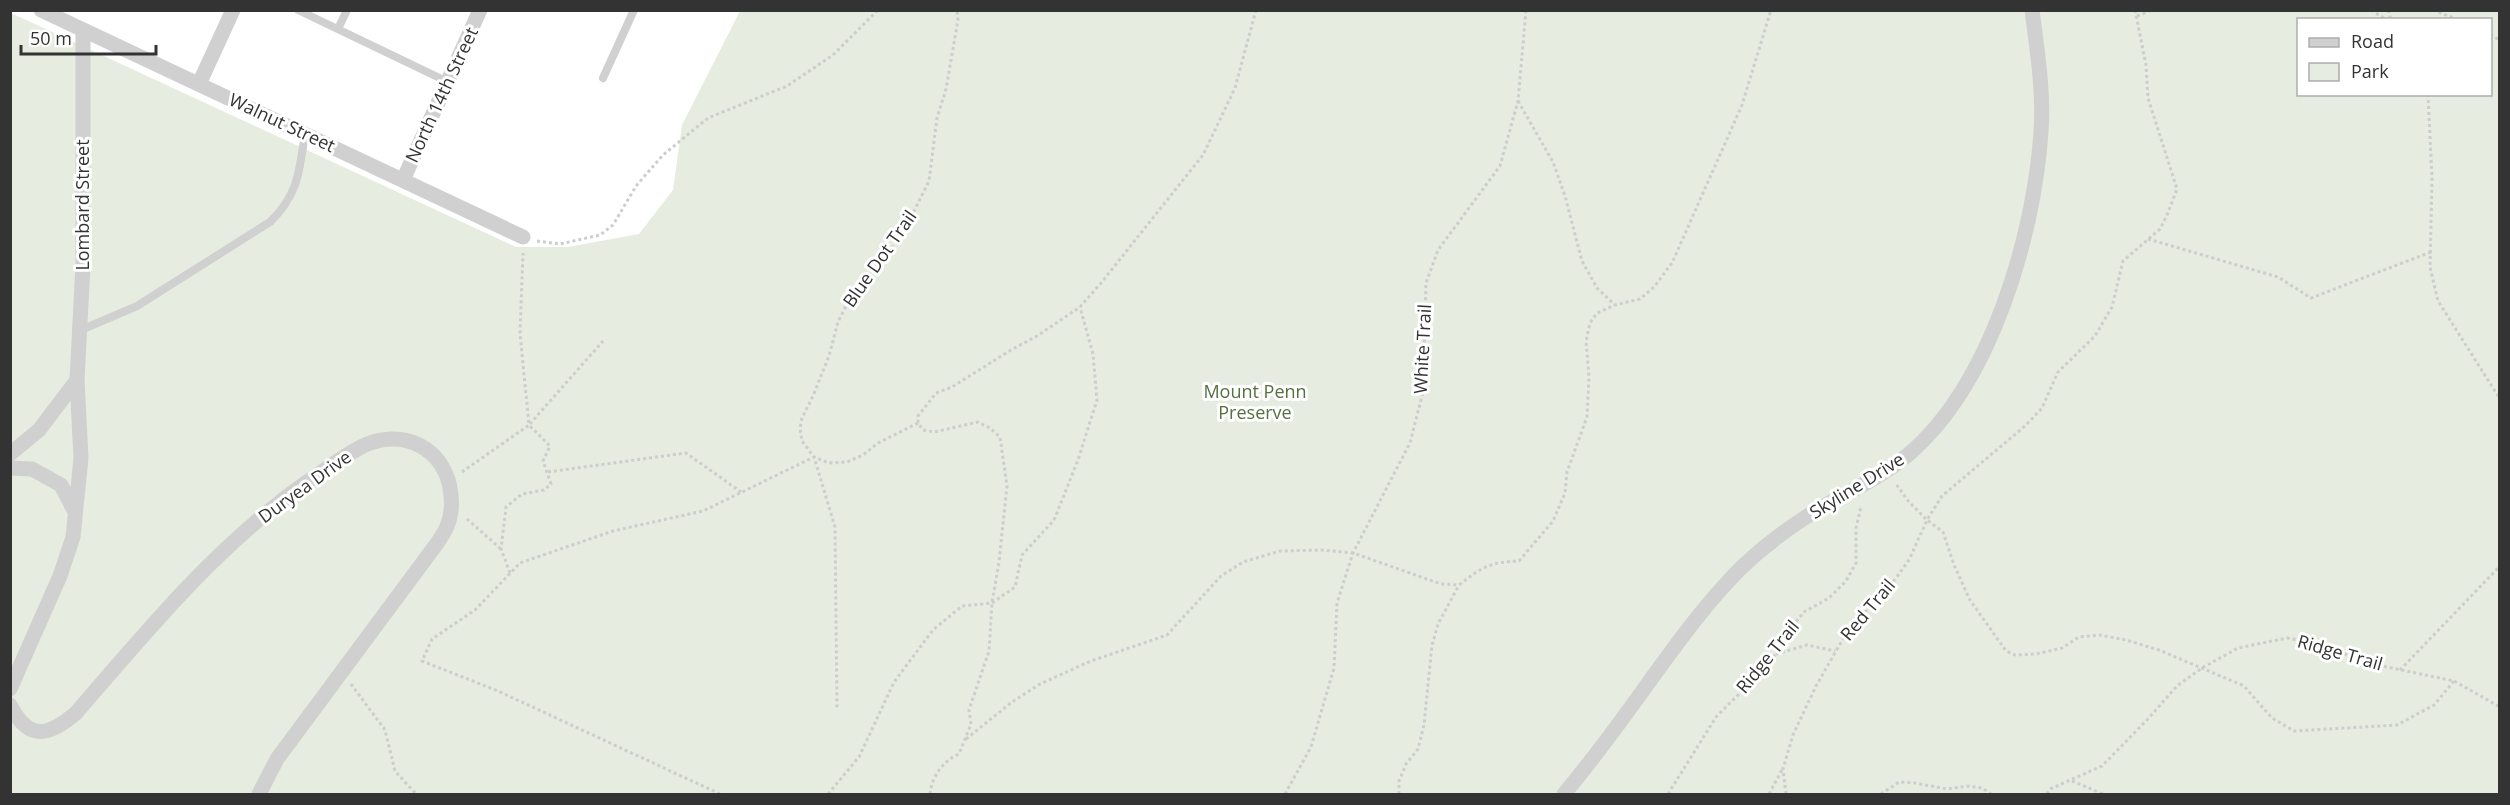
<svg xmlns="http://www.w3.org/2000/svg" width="2510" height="805" font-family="'Open Sans',sans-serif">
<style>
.green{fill:#e6ecdf;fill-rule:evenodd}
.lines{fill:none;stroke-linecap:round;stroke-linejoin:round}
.path{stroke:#cdcdcd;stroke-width:3;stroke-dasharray:3 3;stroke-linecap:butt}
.lane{stroke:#d0d0d0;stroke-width:8}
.street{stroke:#d0d0d0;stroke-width:15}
.labels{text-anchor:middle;stroke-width:6;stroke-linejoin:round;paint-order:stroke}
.street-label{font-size:18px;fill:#333;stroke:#fff}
.park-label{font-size:18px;fill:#56703f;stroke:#fff}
</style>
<rect width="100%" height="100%" fill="#fff"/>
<path class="green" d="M 740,11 L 2499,11 L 2499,794 L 11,794 L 11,13 L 516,247 L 568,247 L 639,234 L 673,190 L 682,125 ZM 2298,20 L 2490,20 L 2490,94 L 2298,94 Z"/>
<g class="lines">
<path class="path" d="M 2135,10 L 2146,65 L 2148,98 L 2177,189 L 2167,215 L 2160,229 L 2123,261 L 2112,307 L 2095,336 L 2058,372 L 2042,408 L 2025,426 L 1942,496 L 1927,520 L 1943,532 L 1954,565 L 1970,600 L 2006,651 L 2015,655 L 2036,654 L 2062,648 L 2079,637 L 2100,635 L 2126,640 L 2159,650 L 2244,686 L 2272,718 L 2294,731 L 2397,725 L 2434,705 L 2454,681
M 2371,10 L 2387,20
M 2388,10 L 2391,20
M 2433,10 L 2459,20
M 2137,16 L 2152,10
M 2490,35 L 2500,40
M 2428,94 L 2432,179 L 2430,267 L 2438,301 L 2500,399
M 1518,101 L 1553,162 L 1565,196 L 1582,261 L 1597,288 L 1615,305
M 2148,239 L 2278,277 L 2311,298 L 2431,252
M 537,241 L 560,244 L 600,235 L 613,225 L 636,186 L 663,155 L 708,118 L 787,86 L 833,55 L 878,10
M 918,423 L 878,443 L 863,455 L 847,462 L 829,463 L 814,457 L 802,441 L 800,428 L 802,418 L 813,396 L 829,356 L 838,322 L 851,296 L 889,252 L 911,217 L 929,181 L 937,118 L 946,89 L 958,20 L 957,10
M 462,472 L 529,425 L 520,333 L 523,253
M 548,472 L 686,453 L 741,492
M 467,519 L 501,549
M 510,573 L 501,549 L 506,507 L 522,494 L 544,490 L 551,484 L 543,461 L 550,446 L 529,425 L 603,341
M 1776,654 L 1807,645 L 1835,651
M 2400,670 L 2500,566
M 351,684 L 385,730 L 395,771 L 416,794
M 966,739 L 1012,702 L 1040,684 L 1091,661 L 1167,635 L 1221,576 L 1243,562 L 1280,551 L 1322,550 L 1353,553 L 1441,584 L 1459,585 C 1482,567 1490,562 1519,561 L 1553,521 L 1565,493 L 1567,472 L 1587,417 L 1589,377 L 1586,341 L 1590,323 L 1597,313 L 1615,305 L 1640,299 L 1654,287 L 1672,263 L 1742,105 L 1771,10
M 2072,781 L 2103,794
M 720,794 L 498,691 L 422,661 L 432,639 L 475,610 L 520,563 L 613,531 L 703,511 L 814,457 L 835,527 L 837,709
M 828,794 L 859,757 L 894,682 L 933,630 L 962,606 L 992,603 L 1015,587 L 1022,555 L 1054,520 L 1078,460 L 1097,400 L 1093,354 L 1080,307
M 930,794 C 932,776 943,761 959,754 L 971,724 L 969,710 L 989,651 L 992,603 L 999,562 L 1007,486 L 1000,437 L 990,428 L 978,422 L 934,432 L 923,430 L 918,423 L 918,416 L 936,393 L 952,387 L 1011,350 L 1037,336 L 1080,307 L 1101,283 L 1203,155 L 1235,88 L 1256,10
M 1285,794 L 1311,747 L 1334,668 L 1337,603 L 1353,553 L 1410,443 L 1423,392 L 1426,283 L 1438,250 L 1500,166 L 1518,101 L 1526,10
M 1399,794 L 1399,781 L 1406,764 L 1418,749 L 1424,725 L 1432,645 L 1438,624 L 1459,585
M 1668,794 L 1716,717 L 1752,681 L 1775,655 L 1790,629 L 1804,612 L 1829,598 L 1846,581 L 1856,563 L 1856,528 L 1861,506
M 1769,794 L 1782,770
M 1786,794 L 1783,769 L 1793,735 L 1816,686 L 1851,625 L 1885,593 L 1909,560 L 1927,520 L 1909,502 L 1896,484
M 1881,794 L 1899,782 L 1915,783 L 1947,789 L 1968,786 L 1982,788 L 1991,794
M 2047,794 L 2050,789 L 2102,766 L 2147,720 L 2177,686 L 2202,668 L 2238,648 L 2287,638 L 2325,645 L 2363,662 L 2454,681 L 2500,707"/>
<path class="lane" d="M 298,10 L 448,82
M 338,29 L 347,10
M 603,78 L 634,10
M 81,330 L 137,306 L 270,222 C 299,194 299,171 305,134"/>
<path class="street" d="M 41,10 L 523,237
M 199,84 L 233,10
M 403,180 L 480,10
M 10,454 L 39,430 L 77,380
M 10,468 L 32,469 L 61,485 L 74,510
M 10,689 L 60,576 L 73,537 L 81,458 L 77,380 L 83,265 L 83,30
M 10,705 C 29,742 49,736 76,713 C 147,631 217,545 307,482 C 325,470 342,457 361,447 C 402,426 447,448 451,495 C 452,505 451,517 447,526 C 445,532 441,537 438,542 L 277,759 L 259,794
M 1564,794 C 1594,758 1622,720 1649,682 C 1678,642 1706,603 1741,568 C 1767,543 1799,520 1831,502 C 1859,487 1885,474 1909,454 C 1991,384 2034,236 2041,132 C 2044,92 2037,50 2032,10"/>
</g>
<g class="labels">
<g class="street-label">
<text transform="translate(442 95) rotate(-65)" y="6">North 14th Street</text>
<text transform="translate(282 123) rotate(25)" y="6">Walnut Street</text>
<text transform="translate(83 205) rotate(-90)" y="6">Lombard Street</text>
<text transform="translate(880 259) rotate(-55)" y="6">Blue Dot Trail</text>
<text transform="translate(1423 349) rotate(-87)" y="6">White Trail</text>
<text transform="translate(1857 486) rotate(-32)" y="6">Skyline Drive</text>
<text transform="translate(305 487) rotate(-36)" y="6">Duryea Drive</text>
<text transform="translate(1868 610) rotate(-50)" y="6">Red Trail</text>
<text transform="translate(2340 653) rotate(16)" y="6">Ridge Trail</text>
<text transform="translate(1768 657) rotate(-51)" y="6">Ridge Trail</text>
</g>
<g class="park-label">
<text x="1255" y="398">Mount Penn<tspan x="1255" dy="21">Preserve</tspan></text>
</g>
</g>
<rect width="2510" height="805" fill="none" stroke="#333333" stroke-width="24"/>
<rect x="2297" y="18" width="195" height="78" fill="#ffffff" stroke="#adadad" stroke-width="1.5"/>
<rect x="2309" y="38" width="30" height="9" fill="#d0d0d0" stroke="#adadad" stroke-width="1.5"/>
<text x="2351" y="48" font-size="18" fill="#333333">Road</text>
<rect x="2309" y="63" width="30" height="18" fill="#e6ecdf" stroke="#adadad" stroke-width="1.5"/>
<text x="2351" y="78" font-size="18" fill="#333333">Park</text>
<path d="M21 45v9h135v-9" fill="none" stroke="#333333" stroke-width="3"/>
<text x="30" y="45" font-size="18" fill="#333333" stroke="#ffffff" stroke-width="4.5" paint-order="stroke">50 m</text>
</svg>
